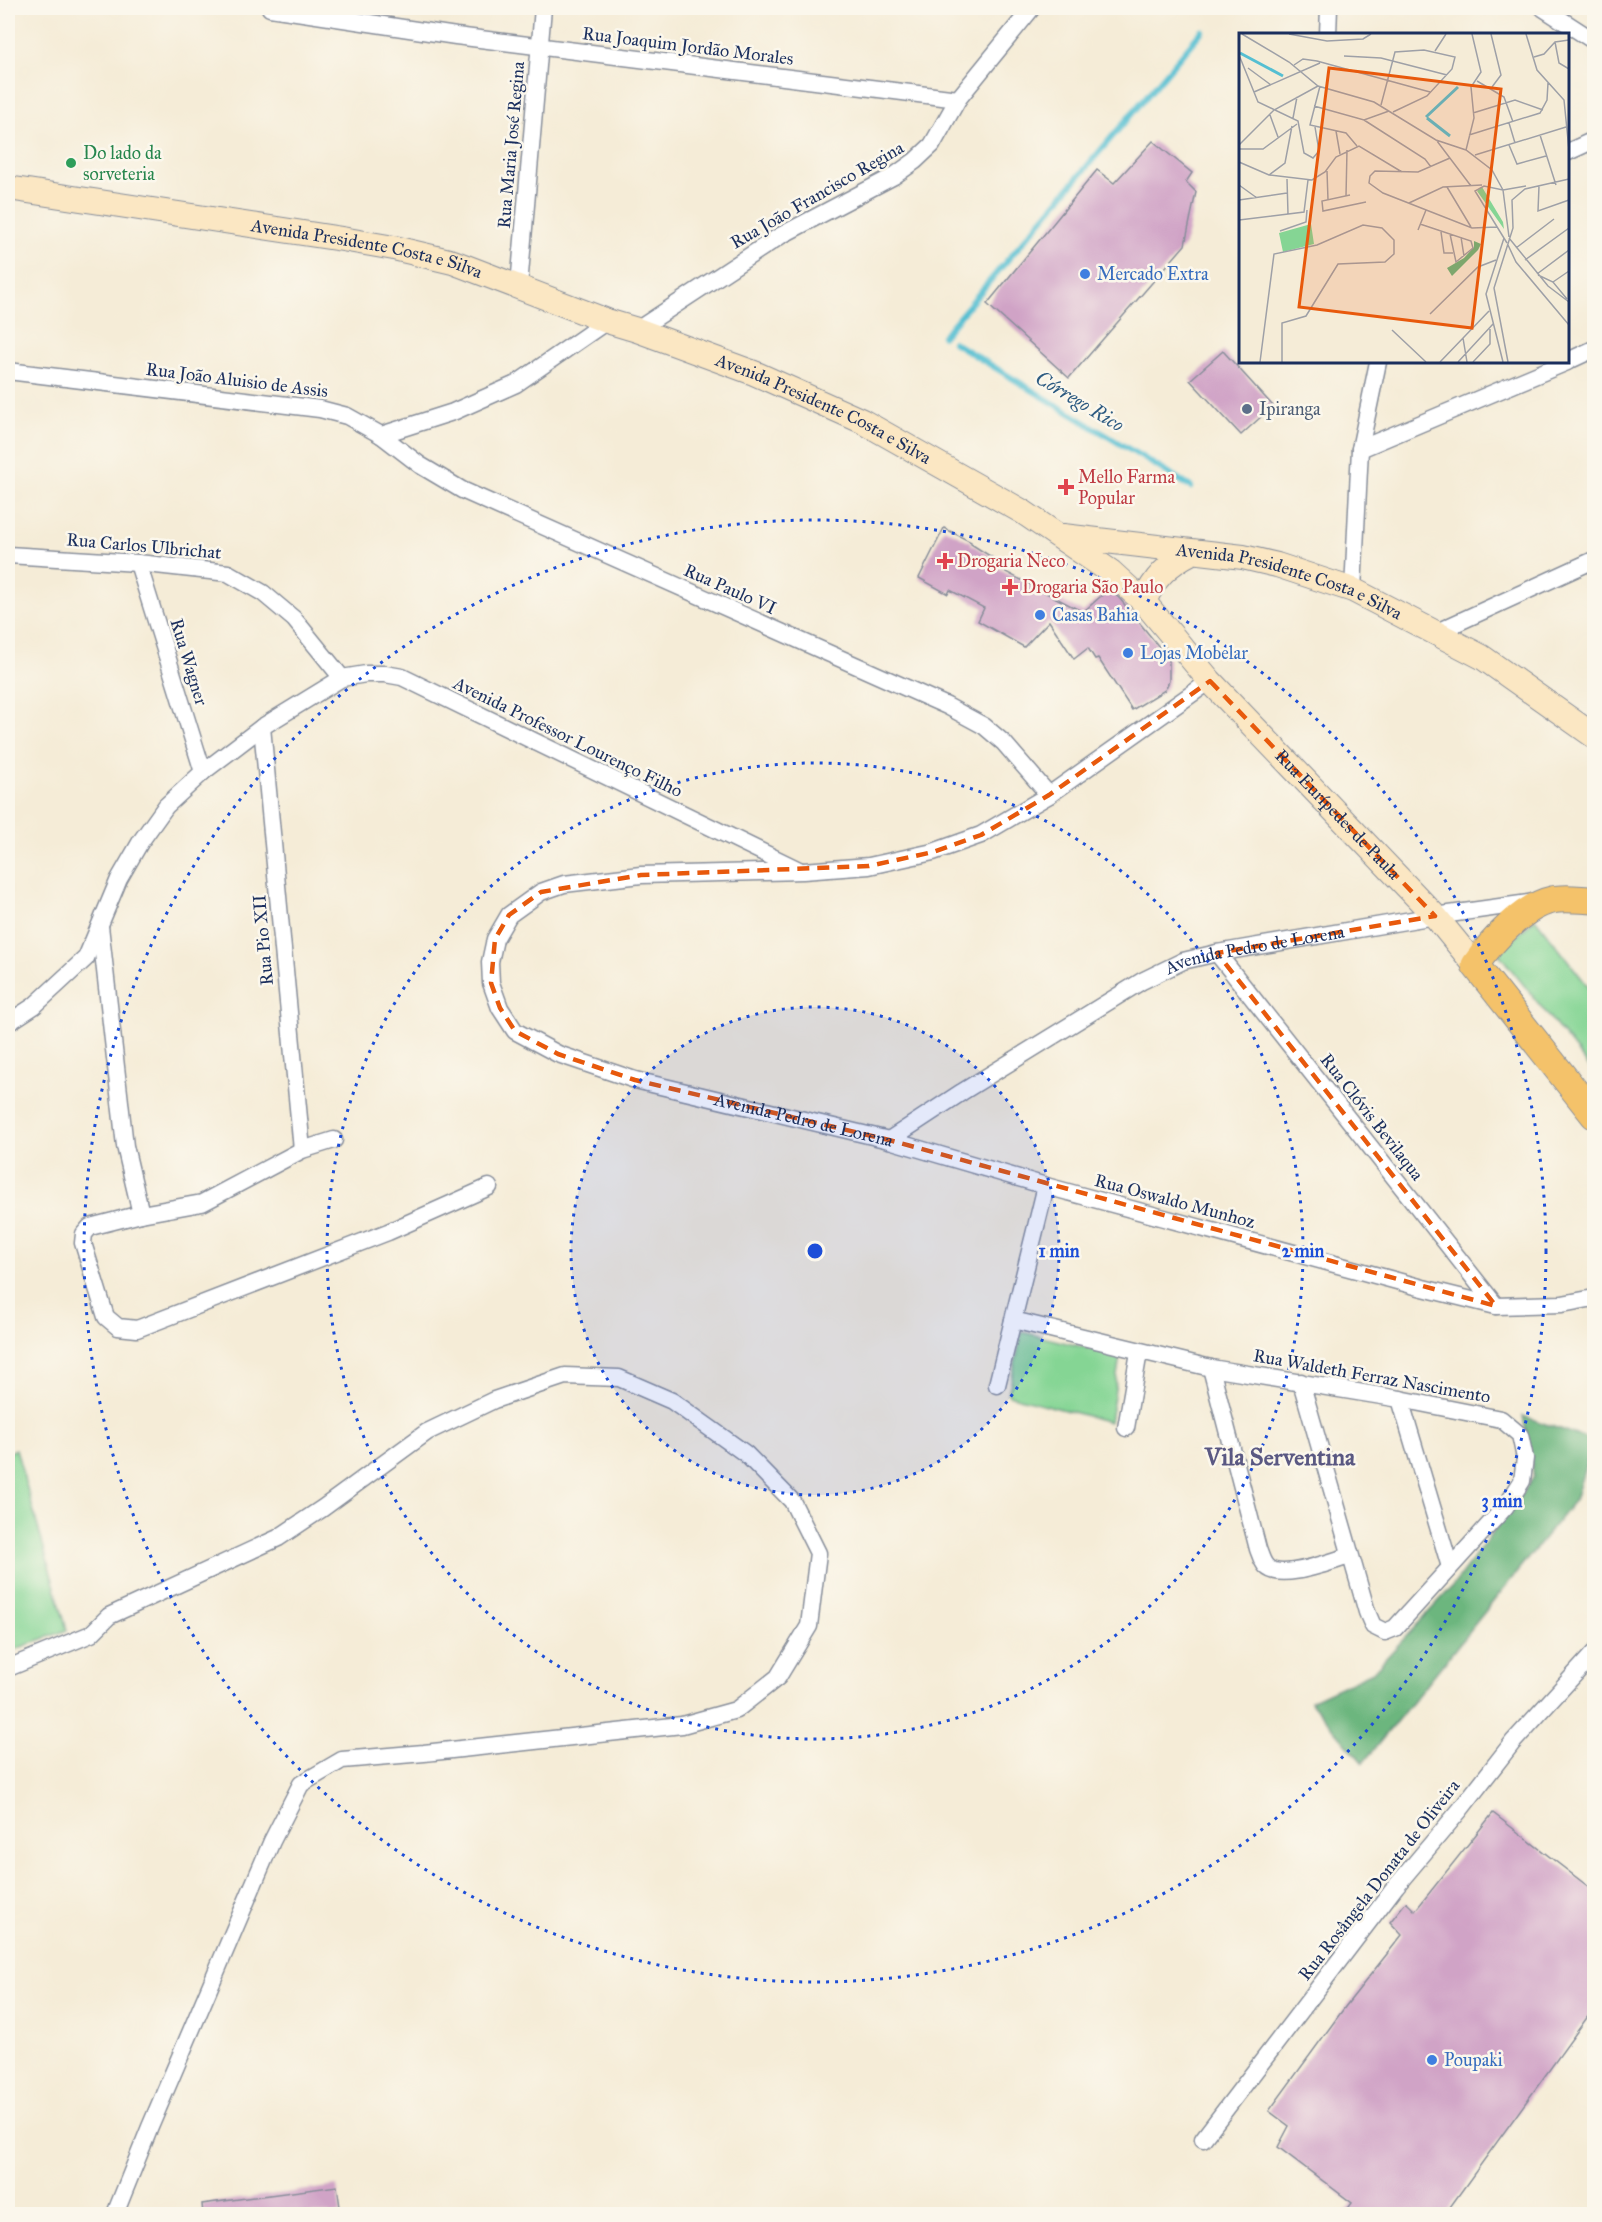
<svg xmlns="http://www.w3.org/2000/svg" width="1602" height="2222" font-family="'IM FELL Great Primer',serif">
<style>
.green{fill:#85d594;stroke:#508279;stroke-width:1.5}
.forest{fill:#6cb67e;stroke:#44726e;stroke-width:1.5}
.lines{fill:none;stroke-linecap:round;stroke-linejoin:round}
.stream{stroke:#55bfd2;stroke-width:6}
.building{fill:#d0a3c6}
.street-casing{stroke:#888e9a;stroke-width:19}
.secondary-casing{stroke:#888e9a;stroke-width:26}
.primary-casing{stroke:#888e9a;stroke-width:29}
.street{stroke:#fff;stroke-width:16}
.secondary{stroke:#fbe7c3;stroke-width:24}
.primary{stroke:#f4c26a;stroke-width:27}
.marked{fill:none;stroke:#e8590c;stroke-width:4.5;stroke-dasharray:12 8;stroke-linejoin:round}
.ring{fill:none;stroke:#1d4ed8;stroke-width:3;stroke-dasharray:3 6}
.leisure-dot{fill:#2e9e5b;stroke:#fbf7ec;stroke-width:2}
.shop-dot{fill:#3f7fe0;stroke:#fbf7ec;stroke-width:2}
.service-dot{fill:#5c6f8a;stroke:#fbf7ec;stroke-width:2}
.health-dot{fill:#e0444e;stroke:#fbf7ec;stroke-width:2}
.labels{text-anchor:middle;stroke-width:5;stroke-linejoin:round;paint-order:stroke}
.street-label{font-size:18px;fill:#1b2f5e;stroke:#fbf7ec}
.leisure-label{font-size:18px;fill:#27864d;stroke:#fbf7ec;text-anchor:start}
.shop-label{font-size:18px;fill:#366cbe;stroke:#fbf7ec;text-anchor:start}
.service-label{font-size:18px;fill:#4e5e75;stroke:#fbf7ec;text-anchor:start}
.health-label{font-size:18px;fill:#be3a42;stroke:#fbf7ec;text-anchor:start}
.water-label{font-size:20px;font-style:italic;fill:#2c5a81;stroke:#fbf7ec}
.district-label{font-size:24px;font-weight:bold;fill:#5a5882;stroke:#fbf7ec}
.inset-river{fill:none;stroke:#55bfd2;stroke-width:3}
.inset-road{fill:none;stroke:#9ea0a7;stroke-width:1.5}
.view{fill:#e8590c;fill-opacity:0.15;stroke:#e8590c;stroke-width:3}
.inset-edge{fill:none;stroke:#1b2f5e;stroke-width:3}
.centre{fill:#1d4ed8;stroke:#fbf7ec;stroke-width:3}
.ring-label{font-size:18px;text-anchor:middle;font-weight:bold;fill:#1d4ed8;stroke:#fbf7ec;stroke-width:5;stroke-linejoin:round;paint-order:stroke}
</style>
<rect width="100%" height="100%" fill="#fbf7ec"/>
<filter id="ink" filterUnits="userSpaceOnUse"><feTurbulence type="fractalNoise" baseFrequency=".0167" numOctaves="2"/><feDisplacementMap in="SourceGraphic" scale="12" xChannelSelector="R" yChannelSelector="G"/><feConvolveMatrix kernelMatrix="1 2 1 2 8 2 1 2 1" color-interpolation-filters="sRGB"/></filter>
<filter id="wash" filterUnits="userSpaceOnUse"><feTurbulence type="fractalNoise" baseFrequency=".008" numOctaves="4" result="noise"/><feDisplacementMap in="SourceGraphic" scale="24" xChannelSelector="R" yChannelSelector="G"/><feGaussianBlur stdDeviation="1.35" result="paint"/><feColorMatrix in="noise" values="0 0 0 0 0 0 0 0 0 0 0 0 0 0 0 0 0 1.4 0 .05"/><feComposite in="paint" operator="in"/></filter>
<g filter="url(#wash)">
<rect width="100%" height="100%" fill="#f5ecd7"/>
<path class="green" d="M 1535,918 L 1594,994 L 1594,1073 L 1499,954 Z
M 1022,1332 L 1120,1356 L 1110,1422 L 1008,1395 Z
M 16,1449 L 67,1630 L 8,1652 L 8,1453 Z"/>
<path class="forest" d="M 1523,1416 L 1593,1441 L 1575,1500 L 1363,1763 L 1310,1701 L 1373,1672 L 1452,1587 L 1534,1477 Z"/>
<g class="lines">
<path class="stream" d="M 943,336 L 1202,31
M 953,342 L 1191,487"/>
</g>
<g id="blocks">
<path class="building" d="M 1153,141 L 1192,173 L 1186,182 L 1196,192 L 1185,245 L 1069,378 L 987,304 L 1097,170 L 1114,183 Z
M 1223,351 L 1273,406 L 1241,435 L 1190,380 Z
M 944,528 L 971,542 L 971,544 L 1001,563 L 998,568 L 1083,612 L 1109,589 L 1120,599 L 1169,659 L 1169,681 L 1165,690 L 1132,710 L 1098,658 L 1095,659 L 1088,648 L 1074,659 L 1049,621 L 1024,647 L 978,621 L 984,608 L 950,590 L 948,594 L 919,578 Z
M 1493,1813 L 1594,1891 L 1594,2008 L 1445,2214 L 1344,2214 L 1352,2203 L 1278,2147 L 1289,2126 L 1269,2111 L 1345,2007 L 1402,1935 L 1390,1922 L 1406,1902 L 1415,1911 Z
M 337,2186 L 341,2214 L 203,2214 L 202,2204 Z"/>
</g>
</g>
<g filter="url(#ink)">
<use href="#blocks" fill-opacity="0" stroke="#888e9a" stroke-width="1.5"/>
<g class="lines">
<defs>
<g id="street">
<path d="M 270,8 L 456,36 L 958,99"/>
<path d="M 1543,8 L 1594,41"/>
<path d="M 1328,34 L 1329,8"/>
<path d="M 1568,152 L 1594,140"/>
<path d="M 519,286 L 543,8"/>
<path d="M 637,330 L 780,236 L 894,176 L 915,161 L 932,145 L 958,99 L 1032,8"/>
<path d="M 1568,361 L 1594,349"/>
<path d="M 8,371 L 320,409 L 347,416 L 381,435 L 453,412 L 516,384 L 607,321"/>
<path d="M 381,435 L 420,465 L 462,490 L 947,706 L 984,726 L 1004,743 L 1049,795"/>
<path d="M 1360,449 L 1567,362"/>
<path d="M 8,555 L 138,563 L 228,573 L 263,593 L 294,619 L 342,678"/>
<path d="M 138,563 L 203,772"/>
<path d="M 1353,590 L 1360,449 L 1378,362"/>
<path d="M 1437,632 L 1594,560"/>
<path id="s1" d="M 1210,681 L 1049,795 L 981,835 L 933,852 L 869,866 L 803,871 L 641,875 L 564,884 L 541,892 L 509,915 L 495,939 L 490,962 L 491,983 L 500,1008 L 515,1031 L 558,1054 L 635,1080 L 889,1140 L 1046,1186 L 1423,1288 L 1496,1306 L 1562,1304 L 1594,1298"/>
<path d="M 262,727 L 302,1150"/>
<path d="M 100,926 L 125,1146 L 141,1214"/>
<path d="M 1217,953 L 1496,1306"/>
<path d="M 8,1023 L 34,1006 L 86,958 L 119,879 L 141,841 L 166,806 L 203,772 L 262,727 L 342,678 L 366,674 L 385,674 L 402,677 L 799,870"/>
<path d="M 334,1140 L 302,1150 L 202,1203 L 141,1214 L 90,1227 L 84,1234 L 83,1243 L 106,1317 L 118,1327 L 137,1329 L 388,1232 L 489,1187"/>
<path id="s2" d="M 889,1140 L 962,1092 L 1142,981 L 1183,961 L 1217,953 L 1435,916 L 1535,902"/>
<path d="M 1013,1320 L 1211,1368 L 1400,1399 L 1501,1419 L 1520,1435 L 1525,1458 L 1522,1481 L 1506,1506 L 1395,1628 L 1385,1632 L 1373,1626 L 1367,1612 L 1301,1382"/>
<path d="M 1211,1368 L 1258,1549 C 1260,1554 1262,1562 1266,1566 C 1280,1582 1331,1561 1350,1556"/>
<path d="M 997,1385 L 1046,1186"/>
<path d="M 1400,1399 L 1450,1567"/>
<path d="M 1126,1428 L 1139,1352"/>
<path d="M 8,1668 L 91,1634 L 109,1616 L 278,1538 L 323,1508 L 427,1432 L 494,1400 L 565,1376 L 619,1378 L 672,1401 L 746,1454 L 792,1501 L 818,1553 L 809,1626 L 778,1677 L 736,1710 L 682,1725 L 424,1753 L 342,1760 L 301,1784 L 272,1841 L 150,2127 L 115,2214"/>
<path d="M 1203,2139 L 1396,1886 L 1460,1810 L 1513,1742 L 1594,1653"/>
</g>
<g id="secondary">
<path id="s3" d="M 8,188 L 342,239 L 394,248 L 453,262 L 607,321 L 637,330 L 754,373 L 862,421 L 1023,512 L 1111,572 L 1144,602 L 1210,681 L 1435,916 L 1475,965"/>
<path id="s4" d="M 1063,536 L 1243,557 L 1277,565 L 1353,590 L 1482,657 L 1594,736"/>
<path d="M 1144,602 C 1154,578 1168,564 1192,552"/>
</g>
<path id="primary" d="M 1594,900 C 1582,900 1565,897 1552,900 C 1523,906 1491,942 1475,965 L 1594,1115"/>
</defs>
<use href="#street" class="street-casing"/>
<use href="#secondary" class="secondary-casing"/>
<use href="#primary" class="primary-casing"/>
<use href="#street" class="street"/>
<use href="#secondary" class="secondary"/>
<use href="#primary" class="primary"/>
</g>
</g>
<path class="marked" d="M 1210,681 L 1435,916 L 1217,953 L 1496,1306 L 889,1140 L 635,1080 L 558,1054 L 515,1031 L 500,1008 L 491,983 L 495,939 L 509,915 L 541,892 L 641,875 L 869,866 L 933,852 L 981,835 L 1049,795 Z"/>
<circle cx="815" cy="1251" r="244" fill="#1d4ed8" fill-opacity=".12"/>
<g class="ring">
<circle cx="815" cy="1251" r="244"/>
<circle cx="815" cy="1251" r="488"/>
<circle cx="815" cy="1251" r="731"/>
</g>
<circle class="leisure-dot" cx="71" cy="163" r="6"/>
<g class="shop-dot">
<circle cx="1085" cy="274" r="6"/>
<circle cx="1040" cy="615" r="6"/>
<circle cx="1128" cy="653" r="6"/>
<circle cx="1432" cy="2060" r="6"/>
</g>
<circle class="service-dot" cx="1247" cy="409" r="6"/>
<g class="health-dot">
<path d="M1063 478h6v6h6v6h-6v6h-6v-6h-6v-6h6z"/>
<path d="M942 552h6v6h6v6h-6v6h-6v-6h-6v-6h6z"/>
<path d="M1007 578h6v6h6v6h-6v6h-6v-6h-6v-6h6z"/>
</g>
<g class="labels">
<g class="street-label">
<text transform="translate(688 46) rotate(7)" y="6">Rua Joaquim Jordão Morales</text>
<text transform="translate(511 145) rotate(-85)" y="6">Rua Maria José Regina</text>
<text transform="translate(817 195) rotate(-30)" y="6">Rua João Francisco Regina</text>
<text dy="6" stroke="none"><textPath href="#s3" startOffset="364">Avenida Presidente Costa e Silva</textPath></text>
<text transform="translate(237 380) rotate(7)" y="6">Rua João Aluisio de Assis</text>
<text dy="6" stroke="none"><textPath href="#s3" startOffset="850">Avenida Presidente Costa e Silva</textPath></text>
<text transform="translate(144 546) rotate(5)" y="6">Rua Carlos Ulbrichat</text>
<text dy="6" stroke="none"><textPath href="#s4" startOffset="232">Avenida Presidente Costa e Silva</textPath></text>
<text transform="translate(730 589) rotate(24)" y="6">Rua Paulo VI</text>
<text transform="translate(189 662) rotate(73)" y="6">Rua Wagner</text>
<text transform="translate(568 737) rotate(26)" y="6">Avenida Professor Lourenço Filho</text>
<text dy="6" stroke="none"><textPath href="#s3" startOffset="1514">Rua Eurípedes de Paula</textPath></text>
<text transform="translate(263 940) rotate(-95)" y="6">Rua Pio XII</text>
<text dy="6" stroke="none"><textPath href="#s2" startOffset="417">Avenida Pedro de Lorena</textPath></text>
<text dy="6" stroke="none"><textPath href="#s1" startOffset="1192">Avenida Pedro de Lorena</textPath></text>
<text transform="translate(1372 1117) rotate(52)" y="6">Rua Clóvis Bevilaqua</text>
<text transform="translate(1175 1201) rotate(15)" y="6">Rua Oswaldo Munhoz</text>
<text transform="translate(1372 1376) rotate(10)" y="6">Rua Waldeth Ferraz Nascimento</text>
<text transform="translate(1379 1880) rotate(-52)" y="6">Rua Rosângela Donata de Oliveira</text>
</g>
<g class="leisure-label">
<text x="83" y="159">Do lado da<tspan x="83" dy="21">sorveteria</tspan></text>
</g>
<g class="shop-label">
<text x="1097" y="280">Mercado Extra</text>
<text x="1052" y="621">Casas Bahia</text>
<text x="1140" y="659">Lojas Mobelar</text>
<text x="1444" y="2066">Poupaki</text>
</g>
<g class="service-label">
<text x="1259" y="415">Ipiranga</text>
</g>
<g class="health-label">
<text x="1078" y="483">Mello Farma<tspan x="1078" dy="21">Popular</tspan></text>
<text x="957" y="567">Drogaria Neco</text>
<text x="1022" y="593">Drogaria São Paulo</text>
</g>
<g class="water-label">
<text transform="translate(1080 401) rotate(31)" y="7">Córrego Rico</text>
</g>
<g class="district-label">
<text x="1280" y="1465">Vila Serventina</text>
</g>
</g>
<g transform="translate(1239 33)">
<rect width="330" height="330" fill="#f5ecd7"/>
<path d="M 243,154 L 264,189 L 265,196 L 238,158 ZM 72,191 L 75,211 L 44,219 L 40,200 Z" fill="#85d594"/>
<path d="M 235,208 L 242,211 L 239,217 L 213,243 L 208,235 L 225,225 L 235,214 Z" fill="#6cb67e"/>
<path class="inset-river" d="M 1,20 L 44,43M 187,84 L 219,54M 188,85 L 211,103"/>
<path class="inset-road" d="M 3,1 L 50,29 L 79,53 L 135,69 L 197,107 L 227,117 L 253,137 L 264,157M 50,1 L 88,8 L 124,6 L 132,1M 252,1 L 262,42 L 253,54M 287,1 L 298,37 L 325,67 L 330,117M 316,9 L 320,30 L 330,36M 196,18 L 207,1M 0,22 L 19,69 L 59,88 L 65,120 L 74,125 L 80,118 L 76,94M 105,23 L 142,25 L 208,42M 295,24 L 305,21 L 316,9 L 330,7M 55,32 L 64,26 L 78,28 L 191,59M 9,35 L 32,52M 238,48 L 265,64 L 274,89M 81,53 L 71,92 L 107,100 L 118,113M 15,59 L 81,30M 142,72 L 156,19 L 185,17 L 216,24 L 213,36 L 188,63 L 154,79M 75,73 L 125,87 L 150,78M 234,80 L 276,67 L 304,77M 31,82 L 39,104M 54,85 L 58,64M 125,87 L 186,126 L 192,134M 270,90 L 276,110M 97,98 L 101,121M 230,102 L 301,80 L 308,67 L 309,50M 301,102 L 317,152M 198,108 L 232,153M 0,112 L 35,77 L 79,53M 270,112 L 278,131 L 307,123M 0,116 L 24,116 L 58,91M 227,117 L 235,85 L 232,54 L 242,39 L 233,1M 236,122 L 327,94M 211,125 L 179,139 L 136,138 L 131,143 L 130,150 L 144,160 L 233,195 L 258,194M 0,129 L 30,142 L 73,147 L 86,139 L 97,124 L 120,113 L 163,139M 88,138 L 89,167M 30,142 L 46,130 L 53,93M 48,146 L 49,181M 0,152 L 18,165M 300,153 L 299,178 L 330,167M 208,154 L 232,194M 264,157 L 270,204M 111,162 L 83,168 L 84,178 L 127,169M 107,163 L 108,117M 0,167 L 48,160M 170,170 L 204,154 L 243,152M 0,187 L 65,179 L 69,147M 181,191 L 232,208 L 234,215 L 217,229 L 211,201M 179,197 L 187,177M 41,198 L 67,189 L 68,177M 202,199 L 205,220 L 214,220M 222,204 L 225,223M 270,205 L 309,253 L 330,269M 268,210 L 236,158 L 245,153 L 264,157 L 287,153M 269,212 L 277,229 L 330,292M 277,215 L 315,186M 286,227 L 330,195M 298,241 L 330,217M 299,242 L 314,249 L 328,266M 314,249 L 330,238M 191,281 L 239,234 L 257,227M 153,297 L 187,329M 224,305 L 228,329M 21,329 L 35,221 L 78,212 L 124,192 L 143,195 L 155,207 L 155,221 L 146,229 L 99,231 L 67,283 L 43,290 L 43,329M 201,329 L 250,278M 219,329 L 254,291M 234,329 L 251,311 L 251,296M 264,329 L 247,261 L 265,205M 269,329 L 255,255 L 274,195 L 273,167 L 286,156 L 330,146"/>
<path class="view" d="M 90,35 L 262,56 L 233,295 L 60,274 Z"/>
<rect width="330" height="330" class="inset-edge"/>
</g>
<circle cx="815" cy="1251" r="9" class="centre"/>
<g class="ring-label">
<text x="1059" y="1257">1 min</text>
<text x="1303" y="1257">2 min</text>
<text x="1502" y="1507">3 min</text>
</g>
<rect width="1602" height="2222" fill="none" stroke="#fbf7ec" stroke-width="30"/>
</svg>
